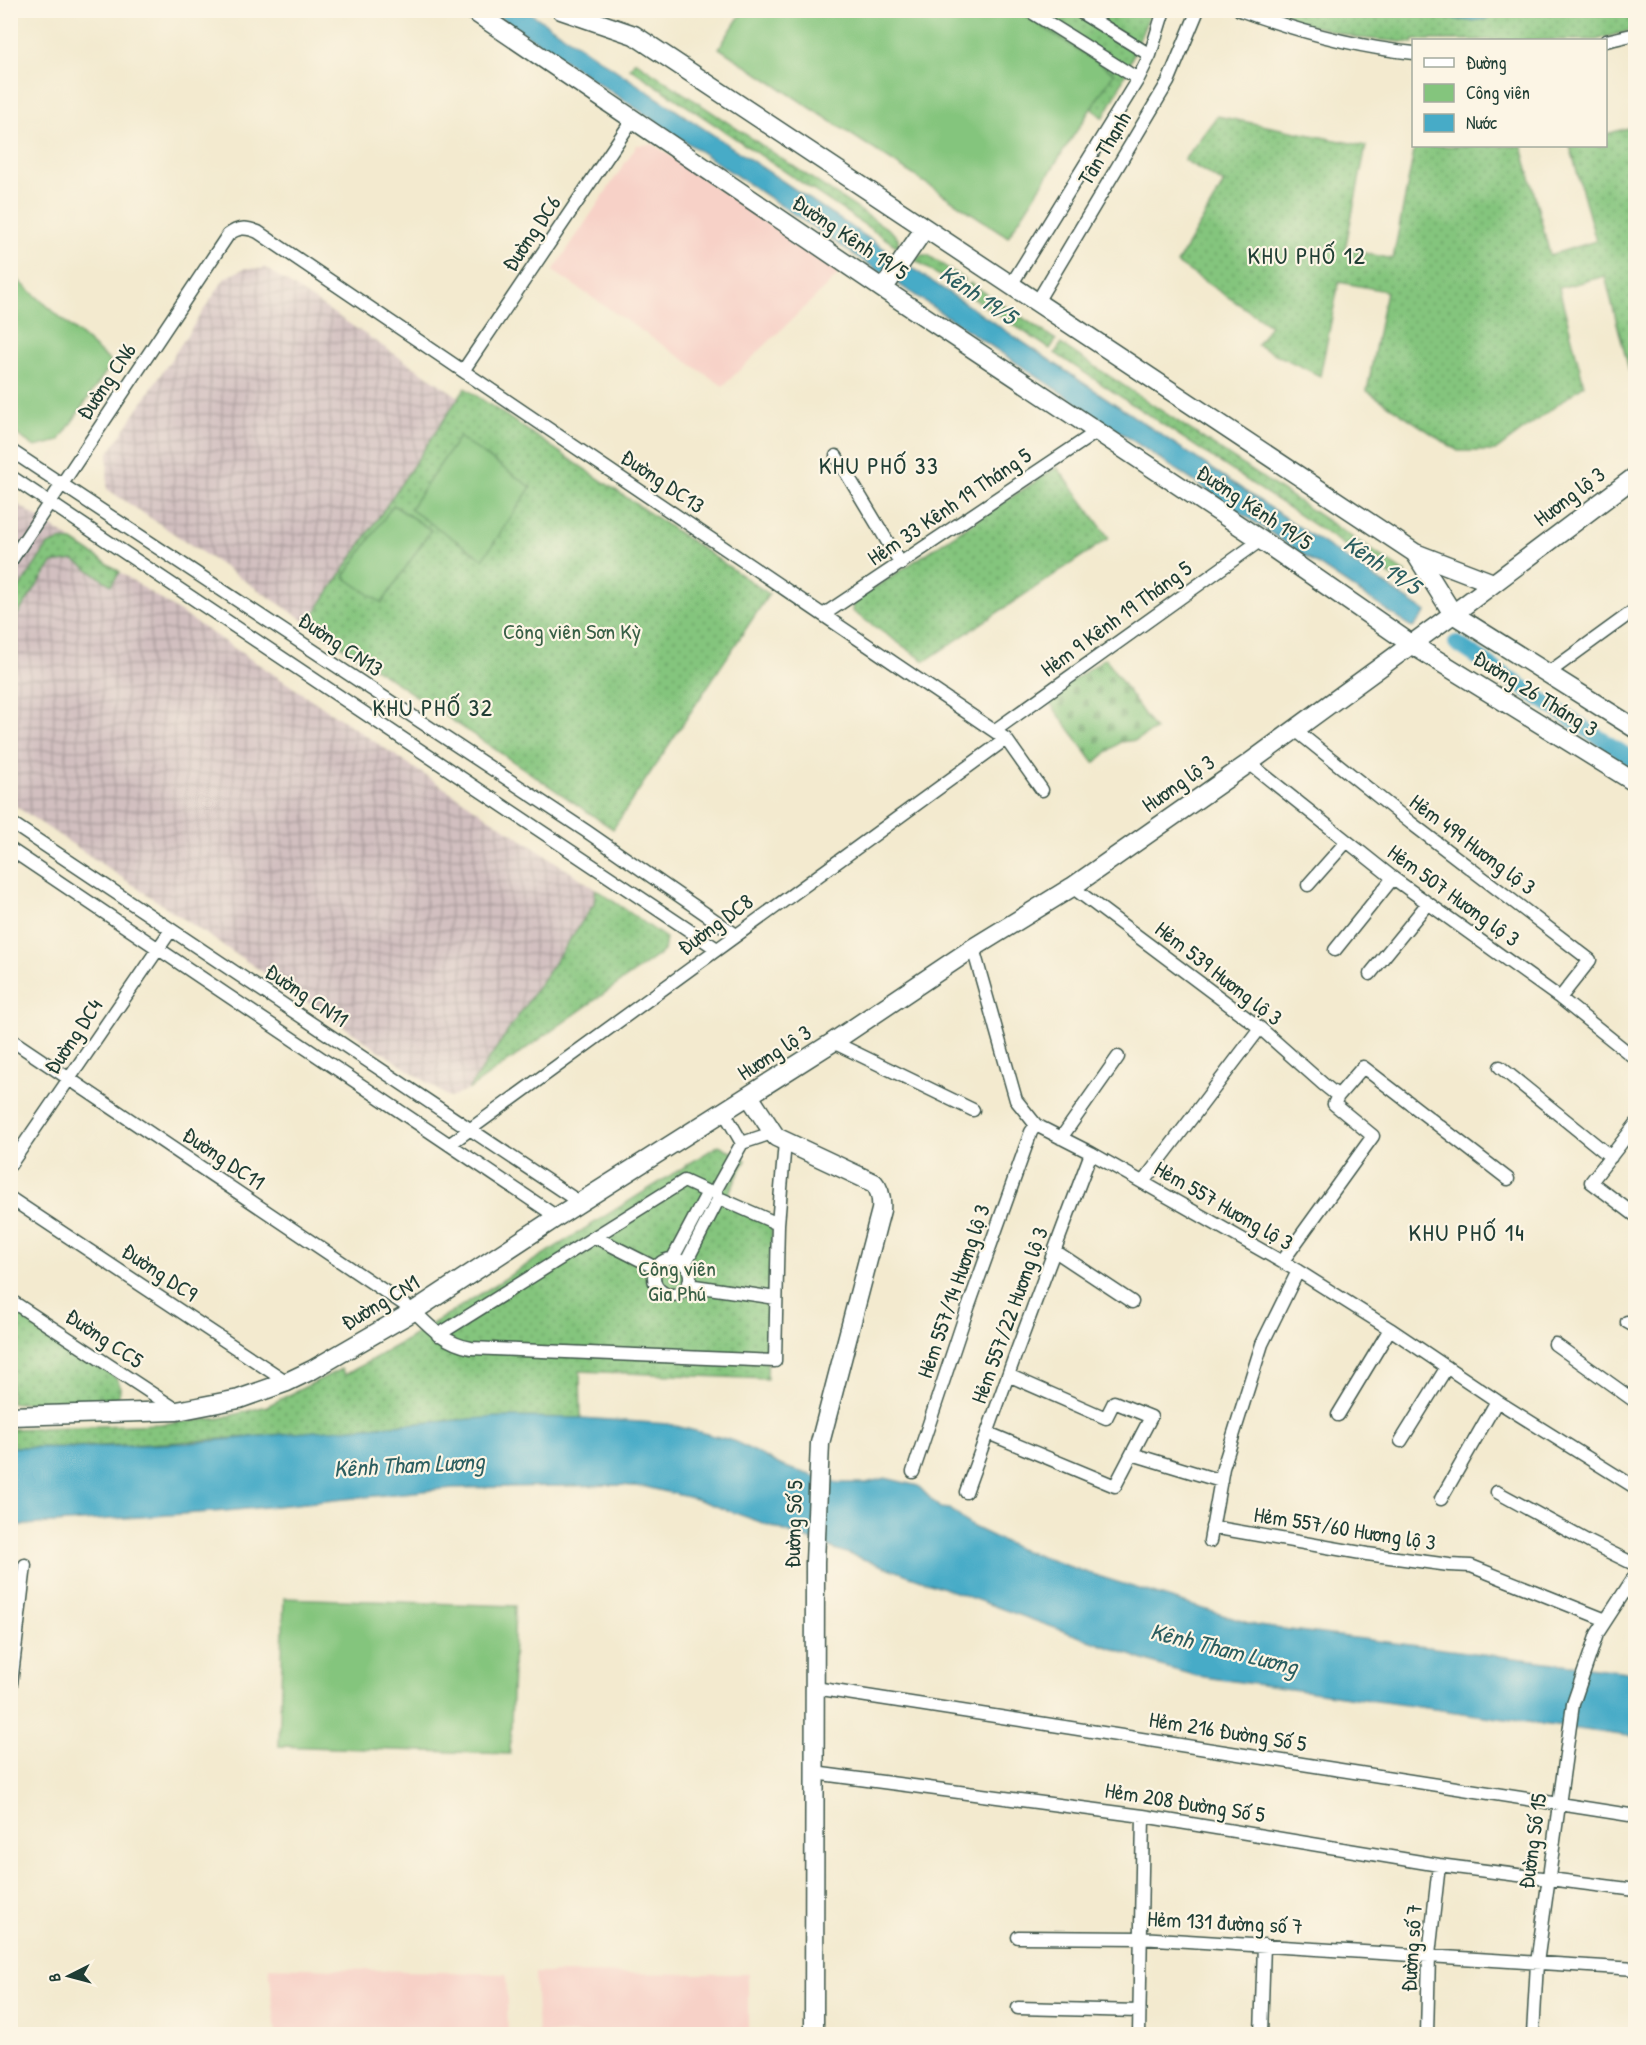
<svg xmlns="http://www.w3.org/2000/svg" width="1646" height="2045" font-family="'Patrick Hand',sans-serif">
<style>
.built{fill:#f7d1c7}
.industrial{fill:url(#industrial-grid)}
.green{fill:url(#green-dots);stroke:#528158;stroke-width:1.5}
.cemetery{fill:url(#cemetery-stones);stroke:#528158;stroke-width:1.5}
.pitch{fill:#84c57d;stroke:#528158;stroke-width:1.5}
.water{fill:#47abc7;stroke:#33747e;stroke-width:1.5}
.lines{fill:none;stroke-linecap:round;stroke-linejoin:round}
.canal{stroke:#47abc7;stroke-width:16}
.street-casing{stroke:#3f574b;stroke-width:15}
.secondary-casing{stroke:#3f574b;stroke-width:21}
.street{stroke:#fff;stroke-width:12}
.secondary{stroke:#fff;stroke-width:18}
.labels{text-anchor:middle;stroke-width:4.5;stroke-linejoin:round;paint-order:stroke}
.street-label{font-size:22px;fill:#1f3d34;stroke:#fcf5e5}
.park-label{font-size:22px;fill:#385f46;stroke:#fcf5e5}
.neighbourhood-label{font-size:24px;letter-spacing:1.5px;fill:#1f3d34;stroke:#fcf5e5}
.water-label{font-size:24px;font-style:italic;fill:#2b5e60;stroke:#fcf5e5}
</style>
<defs>
<pattern id="industrial-grid" width="8" height="8" patternUnits="userSpaceOnUse" patternTransform="scale(1.5)"><rect width="8" height="8" fill="#d2bfc0"/><path d="M0 4h8M4 0v8" fill="none" stroke="#aa9c9d"/></pattern>
<pattern id="green-dots" width="8" height="8" patternUnits="userSpaceOnUse" patternTransform="scale(1.5)"><rect width="8" height="8" fill="#84c57d"/><path d="M2 2h.1M6 6h.1" fill="none" stroke="#6ba167" stroke-width="1.8" stroke-linecap="round"/></pattern>
<pattern id="cemetery-stones" width="16" height="16" patternUnits="userSpaceOnUse" patternTransform="scale(1.5)"><rect width="16" height="16" fill="#84c57d"/><path d="M2 7V4a2 2 0 0 1 4 0v3zM10 15v-3a2 2 0 0 1 4 0v3z" fill="#6ba167"/></pattern>
</defs>
<rect width="100%" height="100%" fill="#fcf5e5"/>
<filter id="ink" filterUnits="userSpaceOnUse"><feTurbulence type="fractalNoise" baseFrequency=".0167" numOctaves="2"/><feDisplacementMap in="SourceGraphic" scale="12" xChannelSelector="R" yChannelSelector="G"/><feConvolveMatrix kernelMatrix="1 2 1 2 8 2 1 2 1" color-interpolation-filters="sRGB"/></filter>
<filter id="wash" filterUnits="userSpaceOnUse"><feTurbulence type="fractalNoise" baseFrequency=".008" numOctaves="4" result="noise"/><feDisplacementMap in="SourceGraphic" scale="24" xChannelSelector="R" yChannelSelector="G"/><feGaussianBlur stdDeviation="1.35" result="paint"/><feColorMatrix in="noise" values="0 0 0 0 0 0 0 0 0 0 0 0 0 0 0 0 0 1.4 0 .05"/><feComposite in="paint" operator="in"/></filter>
<g filter="url(#wash)">
<rect width="100%" height="100%" fill="#f3eacf"/>
<path class="built" d="M 653,144 L 840,273 L 723,386 L 553,271 L 637,145 Z
M 269,1967 L 506,1974 L 508,2034 L 276,2034 Z
M 535,1973 L 748,1974 L 748,2034 L 538,2034 Z"/>
<path class="industrial" d="M 264,267 L 459,397 L 308,623 L 107,489 L 108,454 L 225,278 L 245,268 L 262,269 Z
M 10,499 L 596,889 L 594,904 L 468,1090 L 450,1098 L 11,803 Z"/>
<path class="green" d="M 1635,10 L 1636,29 L 1596,40 L 1414,40 L 1413,43 L 1358,38 L 1257,11 Z
M 957,11 L 1151,11 L 1119,89 L 1103,118 L 1022,48 Z
M 635,61 L 891,231 L 898,238 L 898,247 L 630,68 Z
M 1217,116 L 1366,146 L 1345,249 L 1393,259 L 1415,146 L 1522,146 L 1550,255 L 1596,241 L 1570,146 L 1606,146 L 1606,134 L 1635,126 L 1635,366 L 1629,370 L 1605,276 L 1559,288 L 1584,385 L 1495,451 L 1458,451 L 1367,391 L 1386,291 L 1339,282 L 1320,376 L 1257,345 L 1270,325 L 1177,263 L 1224,183 L 1184,160 Z
M 922,255 L 928,255 L 965,280 L 959,289 L 914,259 Z
M 970,283 L 1056,340 L 1050,349 L 964,292 Z
M 1061,344 L 1406,573 L 1400,582 L 1055,353 Z
M 465,388 L 769,594 L 613,829 L 308,623 Z
M 1057,467 L 1109,538 L 925,661 L 852,611 L 853,602 Z
M 61,540 L 73,541 L 120,572 L 111,585 L 74,560 L 52,563 L 14,620 L 11,618 L 11,601 L 48,545 Z
M 596,889 L 666,938 L 664,951 L 468,1090 L 594,904 Z
M 719,1145 L 746,1160 L 727,1196 L 772,1225 L 767,1379 L 580,1371 L 581,1418 C 553,1418 524,1416 495,1418 C 333,1427 173,1449 11,1447 L 10,1429 L 160,1424 L 221,1418 L 267,1406 L 341,1369 L 345,1375 L 408,1339 Z
M 10,1307 L 115,1377 C 123,1385 121,1396 112,1402 L 11,1403 Z"/>
<path class="cemetery" d="M 1105,658 L 1155,730 L 1136,740 L 1120,742 L 1094,763 L 1047,699 Z"/>
<path class="pitch" d="M 743,11 L 1018,11 L 1114,73 L 1008,237 L 719,48 Z
M 11,274 L 112,363 L 59,441 L 35,447 L 11,430 Z
M 459,437 L 531,487 L 483,559 L 410,509 Z
M 393,505 L 431,530 L 382,603 L 344,577 Z
M 284,1598 L 515,1606 L 510,1754 L 279,1746 Z"/>
<path class="water" d="M 491,11 L 527,11 L 895,256 L 883,274 Z
M 1380,11 L 1499,10 L 1499,11 L 1486,19 L 1471,21 Z
M 909,266 L 1426,612 L 1413,628 L 897,283 Z
M 498,1417 L 581,1418 L 668,1424 L 734,1441 L 782,1466 L 836,1483 L 866,1483 L 885,1478 L 918,1486 L 940,1508 L 950,1509 L 971,1526 L 1019,1549 L 1085,1572 L 1258,1626 L 1635,1673 L 1635,1737 L 1197,1676 L 1161,1666 L 696,1499 L 646,1487 L 619,1485 L 453,1488 L 226,1511 L 11,1526 L 11,1447 L 75,1448 L 189,1443 L 317,1431 Z"/>
<g class="lines">
<path class="canal" d="M 1456,643 L 1636,762"/>
</g>
</g>
<g filter="url(#ink)">
<g class="lines">
<defs>
<path id="street" d="M 1028,10 L 1138,79
M 1077,10 L 1150,55
M 1240,10 C 1297,31 1353,47 1414,53
M 1606,41 L 1636,34
M 1011,285 L 1138,79 L 1150,55 L 1164,10
M 1037,302 L 1168,82 L 1198,10
M 463,371 L 633,119
M 10,450 L 586,831 L 736,935
M 836,456 L 901,564
M 10,476 L 717,949
M 10,562 L 228,235 C 238,227 246,227 258,232 L 1006,739 L 1042,790
M 823,615 L 1098,431
M 1548,673 L 1636,609
M 1294,729 L 1411,823 L 1590,960 L 1560,998
M 994,731 L 1261,540
M 1249,763 L 1393,878 L 1560,998 L 1636,1059
M 10,822 L 579,1202
M 10,849 L 557,1217
M 1308,885 L 1347,841
M 1072,887 L 1260,1028 L 1323,1084 L 1338,1096
M 973,948 L 1016,1100 L 1036,1125 L 1091,1153 L 1298,1271 L 1390,1329 L 1497,1401 L 1636,1488
M 1335,950 L 1393,878
M 1370,974 L 1428,903
M 10,1039 L 414,1311 C 431,1328 446,1344 471,1348 L 775,1361 L 778,1224 L 785,1142
M 833,1042 L 973,1110
M 1500,1067 L 1611,1157
M 724,1112 L 742,1143 L 772,1133
M 1636,1124 L 1591,1182 L 1636,1216
M 1061,1138 L 1118,1057
M 450,1144 L 1006,739
M 10,1165 L 171,930
M 1143,1182 L 1260,1028
M 10,1198 L 287,1382
M 719,1198 L 778,1224
M 595,1237 L 656,1268
M 1055,1251 L 1132,1302
M 673,1258 L 708,1192 L 715,1191 L 742,1143
M654 1277a18 18 0 1 1 36 0a18 18 0 1 1-36 0Z
M 1282,1262 L 1373,1136 L 1334,1104 L 1338,1096 L 1363,1067 L 1508,1179
M 685,1264 L 719,1198 L 715,1191
M 688,1285 L 776,1298
M 10,1300 L 177,1410
M 1627,1322 L 1636,1327
M 438,1335 L 684,1181 L 708,1192
M 1555,1344 L 1636,1402
M 1338,1415 L 1390,1329
M 988,1433 L 1115,1486 L 1151,1417 L 1114,1402 L 1106,1418 L 1008,1375
M 1401,1441 L 1447,1367
M 1132,1454 L 1221,1481
M 913,1472 L 963,1322 L 1031,1132 L 1036,1125
M 966,1492 L 1016,1353 L 1091,1153
M 1497,1492 L 1589,1542 L 1636,1565
M 1441,1499 L 1497,1401
M 1212,1527 L 1367,1554 L 1449,1565 L 1471,1566 L 1606,1620
M 1210,1541 L 1223,1468 L 1262,1344 L 1298,1271
M 815,1688 L 1636,1816
M 10,1692 L 25,1565
M 814,1773 L 1143,1816 L 1439,1865 L 1636,1890
M 1018,1937 L 1140,1938 L 1636,1969
M 1018,2008 L 1139,2011
M 1139,2034 L 1143,1816
M 1261,2034 L 1264,1945
M 1427,2034 L 1429,1955 L 1439,1865
M 1533,2034 L 1537,1963 L 1573,1704 L 1597,1634 L 1636,1574"/>
<path id="secondary" d="M 472,10 L 883,289 L 1261,540 L 1411,644 L 1636,783
M 561,10 L 634,35 L 1415,553 L 1453,614 L 1636,729
M 883,289 L 925,228
M 1415,553 L 1493,583
M 749,1096 L 776,1137 L 874,1183 C 881,1191 882,1200 881,1210 L 820,1443 L 815,1562 L 814,2034
M 10,1416 L 177,1411 L 239,1399 L 287,1382 L 312,1370 L 414,1311 L 557,1217 L 833,1042 L 973,948 L 1072,887 L 1249,763 L 1453,614 L 1636,476"/>
</defs>
<use href="#street" class="street-casing"/>
<use href="#secondary" class="secondary-casing"/>
<use href="#street" class="street"/>
<use href="#secondary" class="secondary"/>
</g>
</g>
<g class="labels">
<g class="street-label">
<text transform="translate(1104 148) rotate(-59)" y="8">Tân Thạnh</text>
<text transform="translate(531 233) rotate(-56)" y="8">Đường DC6</text>
<text transform="translate(851 237) rotate(34)" y="8">Đường Kênh 19/5</text>
<text transform="translate(106 381) rotate(-56)" y="8">Đường CN6</text>
<text transform="translate(663 481) rotate(34)" y="8">Đường DC13</text>
<text transform="translate(1569 496) rotate(-37)" y="8">Hương lộ 3</text>
<text transform="translate(949 506) rotate(-34)" y="8">Hẻm 33 Kênh 19 Tháng 5</text>
<text transform="translate(1255 507) rotate(34)" y="8">Đường Kênh 19/5</text>
<text transform="translate(1116 618) rotate(-36)" y="8">Hẻm 9 Kênh 19 Tháng 5</text>
<text transform="translate(341 644) rotate(34)" y="8">Đường CN13</text>
<text transform="translate(1536 693) rotate(32)" y="8">Đường 26 Tháng 3</text>
<text transform="translate(1178 783) rotate(-35)" y="8">Hương lộ 3</text>
<text transform="translate(1473 844) rotate(37)" y="8">Hẻm 499 Hương lộ 3</text>
<text transform="translate(1454 895) rotate(36)" y="8">Hẻm 507 Hương lộ 3</text>
<text transform="translate(715 924) rotate(-36)" y="8">Đường DC8</text>
<text transform="translate(1219 973) rotate(38)" y="8">Hẻm 539 Hương lộ 3</text>
<text transform="translate(307 995) rotate(34)" y="8">Đường CN11</text>
<text transform="translate(73 1036) rotate(-56)" y="8">Đường DC4</text>
<text transform="translate(774 1052) rotate(-33)" y="8">Hương lộ 3</text>
<text transform="translate(224 1158) rotate(34)" y="8">Đường DC11</text>
<text transform="translate(1224 1205) rotate(30)" y="8">Hẻm 557 Hương lộ 3</text>
<text transform="translate(160 1272) rotate(34)" y="8">Đường DC9</text>
<text transform="translate(953 1291) rotate(-71)" y="8">Hẻm 557/14 Hương lộ 3</text>
<text transform="translate(380 1302) rotate(-31)" y="8">Đường CN1</text>
<text transform="translate(1009 1315) rotate(-70)" y="8">Hẻm 557/22 Hương lộ 3</text>
<text transform="translate(105 1338) rotate(34)" y="8">Đường CC5</text>
<text transform="translate(793 1524) rotate(-88)" y="8">Đường Số 5</text>
<text transform="translate(1345 1528) rotate(9)" y="8">Hẻm 557/60 Hương lộ 3</text>
<text transform="translate(1228 1731) rotate(9)" y="8">Hẻm 216 Đường Số 5</text>
<text transform="translate(1185 1802) rotate(9)" y="8">Hẻm 208 Đường Số 5</text>
<text transform="translate(1532 1841) rotate(-82)" y="8">Đường Số 15</text>
<text transform="translate(1225 1922) rotate(3)" y="8">Hẻm 131 đường số 7</text>
<text transform="translate(1411 1948) rotate(-86)" y="8">Đường số 7</text>
</g>
<g class="park-label">
<text x="572" y="639">Công viên Sơn Kỳ</text>
<text x="677" y="1276">Công viên<tspan x="677" dy="25">Gia Phú</tspan></text>
</g>
<g class="neighbourhood-label">
<text x="1307" y="264">KHU PHỐ 12</text>
<text x="879" y="474">KHU PHỐ 33</text>
<text x="433" y="716">KHU PHỐ 32</text>
<text x="1467" y="1241">KHU PHỐ 14</text>
</g>
<g class="water-label">
<text transform="translate(978 295) rotate(34)" y="8">Kênh 19/5</text>
<text transform="translate(1382 565) rotate(34)" y="8">Kênh 19/5</text>
<text transform="translate(409 1465) rotate(-3)" y="8">Kênh Tham Lương</text>
<text transform="translate(1224 1649) rotate(14)" y="8">Kênh Tham Lương</text>
</g>
</g>
<rect width="1646" height="2045" fill="none" stroke="#fcf5e5" stroke-width="36"/>
<rect x="1412" y="39" width="195" height="108" fill="#fcf5e5" stroke="#a4ab9e" stroke-width="1.5"/>
<rect x="1424" y="58" width="30" height="9" fill="#ffffff" stroke="#a4ab9e" stroke-width="1.5"/>
<text x="1466" y="69" font-size="18" fill="#1f3d34">Đường</text>
<rect x="1424" y="84" width="30" height="18" fill="#84c57d" stroke="#a4ab9e" stroke-width="1.5"/>
<text x="1466" y="99" font-size="18" fill="#1f3d34">Công viên</text>
<rect x="1424" y="114" width="30" height="18" fill="#47abc7" stroke="#a4ab9e" stroke-width="1.5"/>
<text x="1466" y="129" font-size="18" fill="#1f3d34">Nước</text>
<g transform="translate(69 1976) rotate(264)" stroke="#fcf5e5" stroke-width="4.5" paint-order="stroke">
<path d="M0-4.5L10 22L0 15L-10 22Z" fill="#1f3d34"/>
<text y="-9" font-size="16" font-weight="bold" text-anchor="middle" fill="#1f3d34">B</text>
</g>
</svg>
